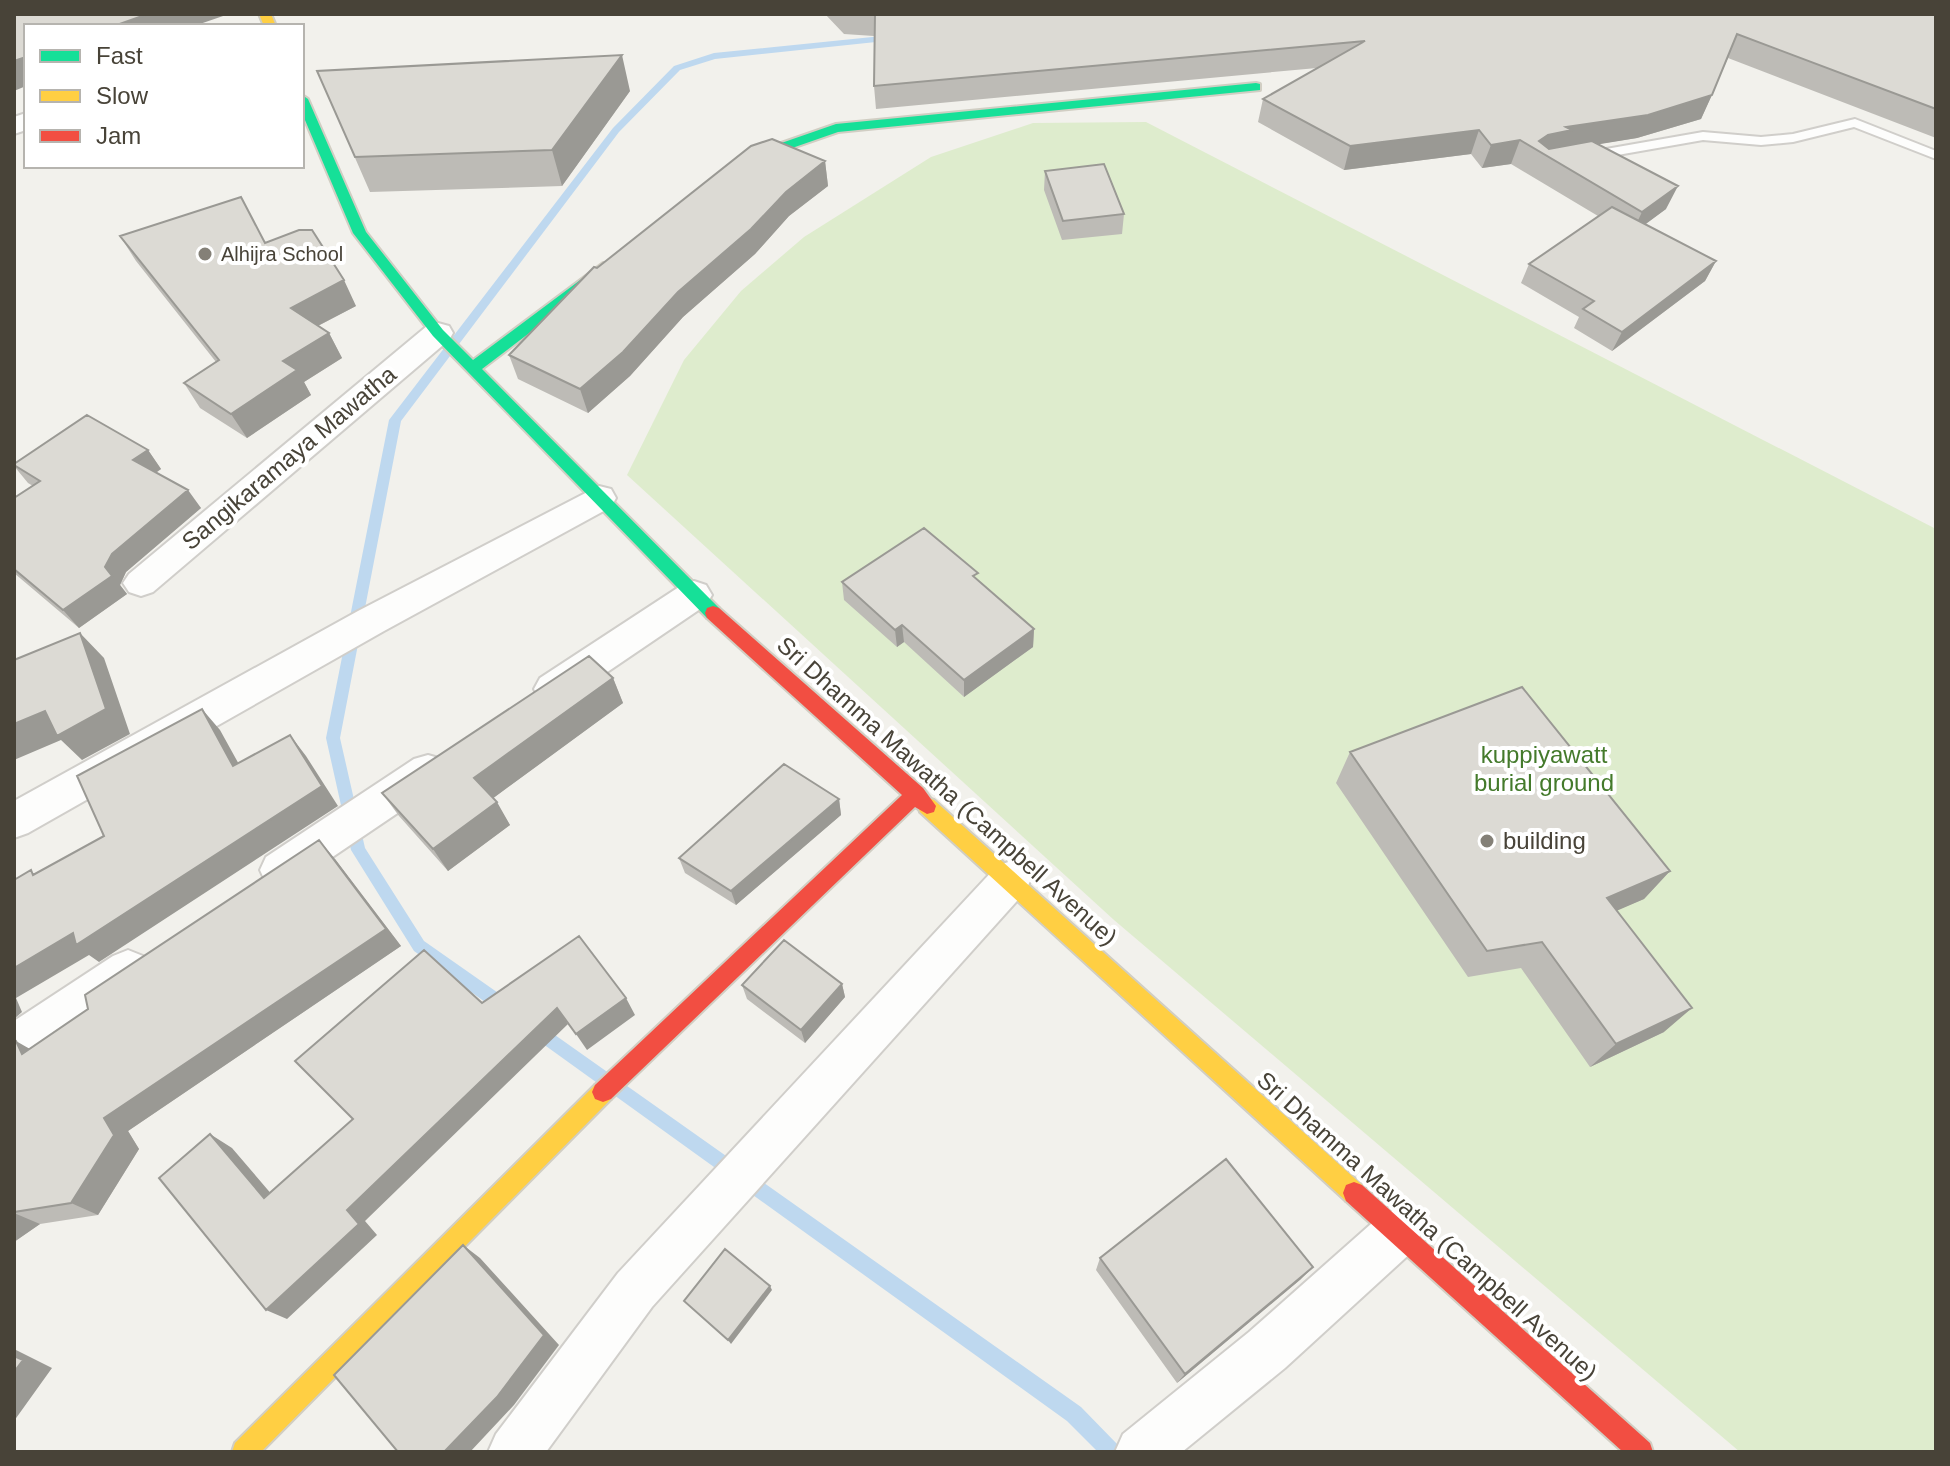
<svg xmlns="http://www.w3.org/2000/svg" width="1950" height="1466" font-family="Arial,sans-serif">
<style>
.green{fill:#deeccd}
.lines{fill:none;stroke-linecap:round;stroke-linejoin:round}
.stream{fill:#bed8ef;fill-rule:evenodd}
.lane-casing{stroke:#d0ceca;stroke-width:4}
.street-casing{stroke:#d0ceca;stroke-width:4}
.fast-casing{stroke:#d1cec3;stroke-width:4}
.slow-casing{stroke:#d1cec3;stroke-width:4}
.jam-casing{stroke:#d1cec3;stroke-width:4}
.lane{fill:#fdfdfc;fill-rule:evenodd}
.street{fill:#fdfdfc;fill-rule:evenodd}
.fast{fill:#16e098;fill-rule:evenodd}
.slow{fill:#ffcf43;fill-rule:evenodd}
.jam{fill:#f24e42;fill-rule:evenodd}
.wall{fill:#bdbbb6}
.shaded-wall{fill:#9a9994}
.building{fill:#dcdad4;stroke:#9a9994;stroke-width:2}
.poi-dot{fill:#848077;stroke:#fff;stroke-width:3}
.labels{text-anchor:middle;stroke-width:8;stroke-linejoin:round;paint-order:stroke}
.far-poi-label{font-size:20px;fill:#484338;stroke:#fff;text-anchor:start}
.street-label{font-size:24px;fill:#484338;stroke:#fff}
.park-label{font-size:24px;fill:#447a2b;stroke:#fff}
.poi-label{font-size:24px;fill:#484338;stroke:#fff;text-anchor:start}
</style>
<rect width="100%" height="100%" fill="#f2f1ec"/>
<path class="green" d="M 1146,122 L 1936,529 L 1936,1452 L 1740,1452 L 1114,920 L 627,475 L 684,360 L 741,291 L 804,237 L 931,157 L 1033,123 Z"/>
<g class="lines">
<path class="stream" d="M 892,35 L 895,36 L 895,40 L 715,59 L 680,70 L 619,132 L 401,421 L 340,738 L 365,848 L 424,941 L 511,1002 L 513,1007 L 511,1012 L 505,1015 L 499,1012 L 414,951 L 351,850 L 326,738 L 389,420 L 613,128 L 674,66 L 714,53 Z
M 538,1023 L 1081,1407 L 1118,1445 L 1121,1452 L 1098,1452 L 1067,1421 L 532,1036 L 530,1031 L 532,1026 Z"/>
<defs>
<path id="lane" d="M 1855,119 L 1936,151 L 1936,159 L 1854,127 L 1793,142 L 1761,145 L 1703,140 L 1589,160 L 1583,156 L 1589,152 L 1703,132 L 1761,137 L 1793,134 Z"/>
<path id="street" d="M 26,113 L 26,130 L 14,134 L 14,117 Z
M 438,323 L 449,326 L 453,333 L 449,340 L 153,592 L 141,596 L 129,592 L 123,583 L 129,574 L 427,326 Z
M 599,486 L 611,489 L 616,498 L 611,507 L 384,631 L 28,833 L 14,838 L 14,801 L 358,611 Z
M 694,581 L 706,585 L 712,595 L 706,605 L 566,700 L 553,704 L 540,700 L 534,689 L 540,678 L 682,585 Z
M 428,755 L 442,759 L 447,771 L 442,783 L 294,883 L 280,888 L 266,883 L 260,870 L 266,857 L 414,759 Z
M 1011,861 L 1025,866 L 1031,879 L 1025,892 L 652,1307 L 546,1452 L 488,1452 L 496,1434 L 618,1273 L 997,866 Z
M 128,950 L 143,956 L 149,970 L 143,984 L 30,1061 L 14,1067 L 14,1021 L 113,956 Z
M 1397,1209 L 1414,1216 L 1421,1233 L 1414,1250 L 1285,1368 L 1182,1452 L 1115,1452 L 1123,1434 L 1249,1332 L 1380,1216 Z"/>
<path id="fast" d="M 1256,83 L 1260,84 L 1260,90 L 838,132 L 746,164 L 737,172 L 726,169 L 738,158 L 836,124 Z
M 302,95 L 308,99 L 366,232 L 443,330 L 473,360 L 603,263 L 613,263 L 613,269 L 482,369 L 719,608 L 721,613 L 719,618 L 707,618 L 433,336 L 353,233 L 302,113 Z"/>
<path id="slow" d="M 259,14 L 271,14 L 276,26 L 264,26 Z
M 927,798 L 934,800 L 1362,1185 L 1365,1193 L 1362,1201 L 1354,1204 L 1346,1201 L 920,812 L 918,806 L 920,800 Z
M 603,1082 L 611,1085 L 614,1092 L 611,1099 L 261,1452 L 232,1452 L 235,1443 L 595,1085 Z"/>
<path id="jam" d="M 713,606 L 719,608 L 923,788 L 936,806 L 934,812 L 927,814 L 915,807 L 611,1099 L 603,1102 L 595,1099 L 592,1092 L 595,1085 L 902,795 L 707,618 L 705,613 L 707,608 Z
M 1354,1182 L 1362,1185 L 1650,1443 L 1653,1452 L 1623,1452 L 1346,1201 L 1343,1193 L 1346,1185 Z"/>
</defs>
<use href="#lane" class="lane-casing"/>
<use href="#street" class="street-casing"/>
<use href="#fast" class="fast-casing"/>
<use href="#slow" class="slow-casing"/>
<use href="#jam" class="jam-casing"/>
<use href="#lane" class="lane"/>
<use href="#street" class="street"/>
<use href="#fast" class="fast"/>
<use href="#slow" class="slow"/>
<use href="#jam" class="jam"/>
</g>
<path class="wall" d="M 825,14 L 1936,14 L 1936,138 L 1728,58 L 1701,119 L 1637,138 L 1598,144 L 1666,209 L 1645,224 L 1716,261 L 1705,281 L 1612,351 L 1574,328 L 1579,317 L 1521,283 L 1529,264 L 1598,216 L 1511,164 L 1482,168 L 1471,154 L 1344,170 L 1258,122 L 1263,99 L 1317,68 L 876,109 L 874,86 L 874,36 L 844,34 Z
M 317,71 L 630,91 L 562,186 L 370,192 Z
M 825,161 L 828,186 L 789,216 L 755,254 L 683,317 L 630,376 L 588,413 L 518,379 L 509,355 L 597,268 Z
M 1045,171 L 1124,214 L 1122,234 L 1062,240 L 1044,190 Z
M 120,236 L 265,243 L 356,306 L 318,326 L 329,333 L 342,358 L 304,382 L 311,395 L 247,438 L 200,408 L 184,383 L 216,362 L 136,261 Z
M 148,450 L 161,469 L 156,473 L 201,508 L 126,572 L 120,585 L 127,594 L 79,628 L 14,573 L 14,498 L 33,486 L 28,483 L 14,466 L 14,464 Z
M 978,580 L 1034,629 L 1033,647 L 964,697 L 904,642 L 897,647 L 844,600 L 842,582 Z
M 613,678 L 623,703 L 493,798 L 510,825 L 448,871 L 399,816 L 382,793 Z
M 1350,752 L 1670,871 L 1644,899 L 1617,910 L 1664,1032 L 1590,1067 L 1521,968 L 1468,977 L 1336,783 Z
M 839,799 L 841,815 L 736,905 L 685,873 L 679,858 Z
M 335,859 L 401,946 L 128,1131 L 139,1149 L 98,1215 L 40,1224 L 14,1242 L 14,1042 L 30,1049 Z
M 842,984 L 845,997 L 805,1043 L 747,999 L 742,985 Z
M 1100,1258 L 1301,1279 L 1177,1383 L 1096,1270 Z"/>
<path class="shaded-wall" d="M 148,14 L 226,14 L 226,15 L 194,26 L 114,26 Z
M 622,55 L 630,91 L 562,186 L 552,150 Z
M 26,57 L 26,86 L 14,91 L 14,61 Z
M 1712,95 L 1701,119 L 1637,138 L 1564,150 L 1548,156 L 1539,141 L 1548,135 L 1566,127 Z
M 1479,130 L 1471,154 L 1344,170 L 1350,146 Z
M 1520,140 L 1511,164 L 1482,168 L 1491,145 Z
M 825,161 L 828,186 L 789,216 L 755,254 L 683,317 L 630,376 L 588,413 L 580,389 L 678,292 L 786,192 Z
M 1678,186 L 1666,209 L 1631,235 L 1642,212 Z
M 1716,261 L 1705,281 L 1612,351 L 1622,332 Z
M 344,280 L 356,306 L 304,333 L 291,308 Z
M 329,333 L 342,358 L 304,382 L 311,395 L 247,438 L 231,414 L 283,361 Z
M 148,450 L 161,469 L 146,479 L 133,460 Z
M 188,490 L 201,508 L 126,572 L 120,585 L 127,594 L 79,628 L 63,610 L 105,567 L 112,554 Z
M 902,625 L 904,642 L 897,647 L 895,630 Z
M 1034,629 L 1033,647 L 964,697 L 964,680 Z
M 80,633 L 104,658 L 130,734 L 82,760 L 61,740 L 14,760 L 14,724 Z
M 613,678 L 623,703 L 488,802 L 474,778 Z
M 202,709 L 220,730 L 251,786 L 233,766 Z
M 290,735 L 306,756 L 338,806 L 99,962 L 89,955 L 16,998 L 22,1012 L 14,1019 L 14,968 Z
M 839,799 L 841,815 L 736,905 L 731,891 Z
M 497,802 L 510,825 L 448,871 L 433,849 Z
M 319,840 L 335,859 L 401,946 L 128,1131 L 139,1149 L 98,1215 L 71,1203 L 104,1118 Z
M 1670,871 L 1644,899 L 1584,925 L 1607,898 Z
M 842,984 L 845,997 L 805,1043 L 801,1030 Z
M 626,998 L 635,1015 L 587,1050 L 576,1034 Z
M 557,1008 L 568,1024 L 365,1221 L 377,1235 L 287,1319 L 266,1310 L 347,1210 Z
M 1692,1008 L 1664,1032 L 1590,1067 L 1616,1044 Z
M 16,1041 L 42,1056 L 22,1054 Z
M 210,1134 L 232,1148 L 285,1210 L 264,1198 Z
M 14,1213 L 40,1224 L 14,1242 Z
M 463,1245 L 480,1258 L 559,1345 L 514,1405 L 470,1452 L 444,1452 Z
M 1313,1267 L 1301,1279 L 1177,1383 L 1185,1374 Z
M 770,1286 L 772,1290 L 731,1344 L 728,1340 Z
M 14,1349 L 52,1368 L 14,1421 Z"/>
<path class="building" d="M 14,14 L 148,14 L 114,26 L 26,26 L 26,57 L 14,61 Z
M 875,14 L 1935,14 L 1936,109 L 1737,34 L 1712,95 L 1648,115 L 1566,127 L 1572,130 L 1548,135 L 1539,141 L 1549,149 L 1592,141 L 1678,186 L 1642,212 L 1520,140 L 1491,145 L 1479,130 L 1350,146 L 1263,99 L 1365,41 L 874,86 Z
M 622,55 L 552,150 L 355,157 L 317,71 Z
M 772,139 L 825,161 L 786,192 L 751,229 L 678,292 L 623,352 L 580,389 L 509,355 L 594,267 L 597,268 L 751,146 Z
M 1104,164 L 1124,214 L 1063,221 L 1045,171 Z
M 241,197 L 265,243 L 299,230 L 312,230 L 344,280 L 291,308 L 329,333 L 283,361 L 297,370 L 231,414 L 184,383 L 219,360 L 120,236 Z
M 1612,207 L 1716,261 L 1622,332 L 1583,309 L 1594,301 L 1529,264 Z
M 87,415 L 148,450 L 133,460 L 188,490 L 112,554 L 105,567 L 112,576 L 63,610 L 14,569 L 14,498 L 40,481 L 14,465 L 14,464 Z
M 924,528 L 978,573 L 973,576 L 1034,629 L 964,680 L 902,625 L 895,630 L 842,582 Z
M 80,633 L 106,709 L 57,736 L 45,711 L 14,724 L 14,660 Z
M 589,656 L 613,678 L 474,778 L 497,802 L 433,849 L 382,793 Z
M 1522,687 L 1670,871 L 1607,898 L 1692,1008 L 1616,1044 L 1542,942 L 1487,951 L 1350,752 Z
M 202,709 L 233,766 L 290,735 L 322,786 L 76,945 L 73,933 L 14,968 L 14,880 L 31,870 L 33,875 L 104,836 L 77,776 Z
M 784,764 L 839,799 L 731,891 L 679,858 Z
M 319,840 L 386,929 L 104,1118 L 114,1135 L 71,1203 L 14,1212 L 14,1042 L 16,1041 L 22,1054 L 88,1009 L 85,995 Z
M 579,936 L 626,998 L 576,1034 L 557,1008 L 347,1210 L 359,1224 L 266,1310 L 159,1178 L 210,1134 L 264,1198 L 353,1119 L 295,1061 L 424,950 L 482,1003 Z
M 784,940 L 842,984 L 801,1030 L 742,985 Z
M 1226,1159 L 1313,1267 L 1185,1374 L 1100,1258 Z
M 463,1245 L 544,1335 L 497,1397 L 444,1452 L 398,1452 L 334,1375 Z
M 725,1249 L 770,1286 L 728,1340 L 684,1301 Z
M 14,1356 L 23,1360 L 14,1372 Z"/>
<g class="poi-dot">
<circle cx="205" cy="254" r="8"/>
<circle cx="1487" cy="841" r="8"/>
</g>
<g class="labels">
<g class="far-poi-label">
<text x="221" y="261">Alhijra School</text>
</g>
<g class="street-label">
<text transform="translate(289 458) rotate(-40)" y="8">Sangikaramaya Mawatha</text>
<text transform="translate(947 791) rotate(42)" y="8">Sri Dhamma Mawatha (Campbell Avenue)</text>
<text transform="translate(1427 1226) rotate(42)" y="8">Sri Dhamma Mawatha (Campbell Avenue)</text>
</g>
<g class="park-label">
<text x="1544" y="763">kuppiyawatt<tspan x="1544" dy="28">burial ground</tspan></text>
</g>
<g class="poi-label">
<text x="1503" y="849">building</text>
</g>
</g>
<rect width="1950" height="1466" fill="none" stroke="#484338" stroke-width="32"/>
<rect x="24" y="24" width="280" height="144" fill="#ffffff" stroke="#b6b4af" stroke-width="2"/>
<rect x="40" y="50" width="40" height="12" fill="#16e098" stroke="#b6b4af" stroke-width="2"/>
<text x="96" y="64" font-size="24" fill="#484338">Fast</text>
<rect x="40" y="90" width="40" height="12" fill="#ffcf43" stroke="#b6b4af" stroke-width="2"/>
<text x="96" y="104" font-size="24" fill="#484338">Slow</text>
<rect x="40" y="130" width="40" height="12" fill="#f24e42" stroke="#b6b4af" stroke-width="2"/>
<text x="96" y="144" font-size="24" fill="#484338">Jam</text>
</svg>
